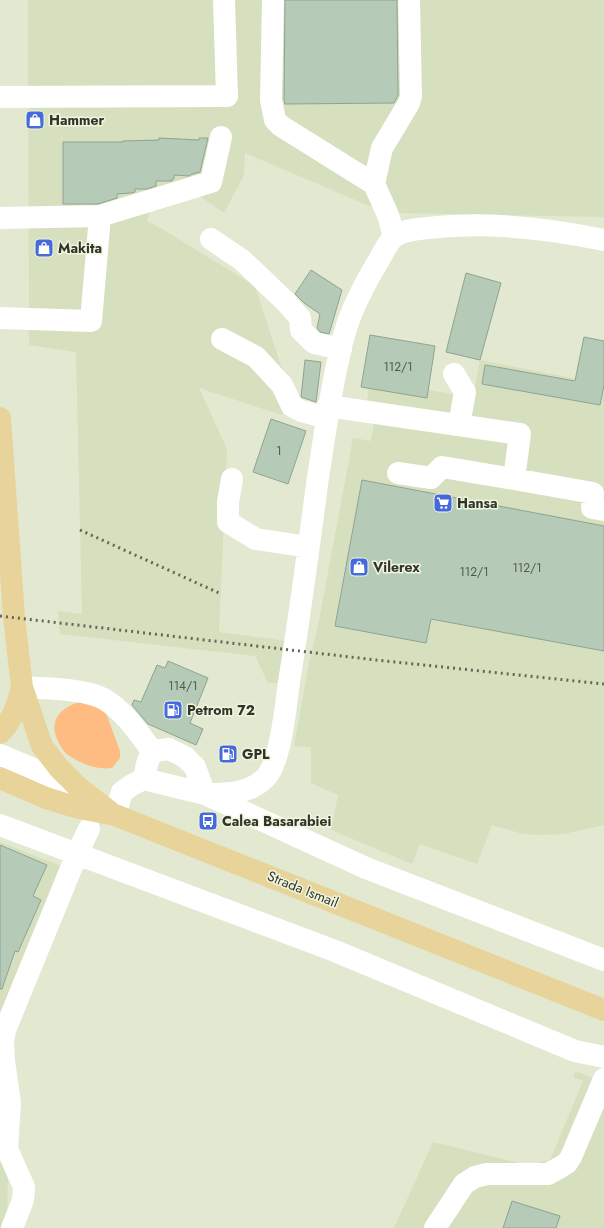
<svg xmlns="http://www.w3.org/2000/svg" width="604" height="1228" font-family="Jost,sans-serif">
<style>
.built{fill:#d6dfbe}
.green{fill:#ffbc82}
.building{fill:#b5cbb8;stroke:#8ea391}
.lines{fill:none;stroke-linecap:round;stroke-linejoin:round}
.minor{stroke:#fff;stroke-width:22}
.major{stroke:#e8d49a;stroke-width:22}
.rail{stroke:#636759;stroke-width:3;stroke-dasharray:2 4;stroke-linecap:butt}
.labels{text-anchor:middle;stroke-width:3;stroke-linejoin:round;paint-order:stroke}
.number-label{font-size:12px;fill:#525a4e}
.poi-label{font-size:14px;font-weight:bold;fill:#31342a;stroke:#eff6dd;text-anchor:start}
.street-label{font-size:14px;fill:#31342a;stroke:#eff6dd}
</style>
<rect width="100%" height="100%" fill="#e2e9d0"/>
<path class="built" d="M 28,0 L 604,0 L 604,217 L 398,213 L 374,208 L 245,153 L 244,175 L 224,213 L 198,195 L 151,206 L 147,221 L 164,230 L 255,286 L 280,363 L 290,383 L 282,415 L 199,388 L 227,449 L 219,632 L 287,641 L 281,683 L 268,683 L 255,656 L 60,634 L 58,611 L 82,614 L 76,352 L 29,345 Z
M 480,360 L 604,384 L 604,825 L 564,834 L 539,835 L 523,834 L 492,825 L 477,864 L 420,844 L 412,864 L 331,830 L 338,795 L 311,783 L 311,747 L 294,746 L 309,663 L 319,621 L 353,438 L 371,441 L 377,403 L 367,400 L 369,388 L 380,381 L 473,398 Z
M 0,842 L 61,866 L 11,986 L 7,1228 L 0,1228 Z
M 576,1071 L 604,1083 L 604,1228 L 394,1228 L 433,1142 L 518,1163 L 530,1165 L 550,1160 L 583,1081 L 573,1077 Z"/>
<path class="green" d="M 79,702 L 91,702 L 106,713 L 120,751 L 120,758 L 112,768 C 97,770 81,764 68,755 C 64,752 60,746 58,741 C 48,721 60,708 79,702 Z"/>
<path class="building" d="M 285,0 L 397,0 L 398,95 L 394,103 L 285,104 L 284,99 Z
M 159,138 L 199,140 L 199,138 L 208,138 L 200,172 L 192,174 L 189,176 L 174,175 L 174,179 L 172,179 L 172,181 L 156,181 L 156,186 L 147,189 L 135,189 L 135,192 L 131,193 L 117,194 L 117,198 L 98,204 L 63,204 L 63,142 L 123,142 L 123,141 L 159,140 Z
M 311,270 L 342,290 L 329,334 L 320,332 L 317,328 L 320,314 L 304,303 L 295,294 Z
M 466,273 L 501,283 L 480,360 L 446,352 Z
M 370,335 L 435,346 L 427,398 L 361,387 Z
M 584,337 L 604,341 L 604,385 L 600,405 L 482,384 L 485,365 L 575,381 Z
M 305,360 L 321,362 L 316,402 L 301,397 Z
M 271,419 L 306,431 L 288,484 L 253,472 Z
M 362,480 L 604,526 L 604,651 L 431,619 L 426,643 L 335,626 Z
M 168,661 L 208,678 L 190,723 L 203,729 L 196,745 L 148,724 L 132,705 L 134,700 L 141,702 L 157,665 L 165,668 Z
M 0,845 L 47,865 L 33,896 L 41,900 L 18,952 L 15,951 L 2,989 L 0,989 Z
M 512,1201 L 560,1216 L 556,1228 L 503,1228 Z"/>
<g class="lines">
<path class="minor" d="M 273,0 L 271,100 L 275,120 L 281,126 L 374,184
M 0,97 L 227,96 L 224,0
M 100,216 L 211,182 L 221,137
M 0,218 L 100,216 L 91,321 L 0,318
M 394,236 L 388,215 L 374,184 L 382,148 L 409,103 L 411,96 L 409,0
M 211,239 L 242,260 L 286,302 L 300,318 L 301,330 L 314,343 L 341,349
M 222,339 L 256,357 L 282,385 L 292,406 L 301,411 L 327,418
M 454,374 L 465,392 L 459,425
M 328,406 L 520,434 L 514,479 L 593,493 L 592,508 L 604,510
M 398,473 L 431,478 L 442,467 L 514,479
M 232,479 L 228,502 L 228,522 L 256,539 L 308,547
M 22,687 C 44,689 85,688 104,699 C 124,711 138,732 152,751
M 0,755 L 79,788
M 144,779 L 147,764 L 152,751 L 169,749 L 185,757 L 195,767 L 205,794 C 228,794 251,794 267,776 C 281,759 286,705 289,682 C 300,614 309,546 318,477 C 324,440 329,402 337,365 C 340,354 341,343 345,332 C 351,310 367,279 379,260 C 383,253 389,240 395,236 C 404,230 418,229 428,228 C 487,221 546,228 604,240
M 115,815 L 122,792 L 132,785 L 144,779 L 205,794 L 366,868 L 604,960
M 0,825 L 335,951 L 575,1051 L 604,1057
M 12,1228 L 23,1200 L 24,1187 L 7,1149 L 10,1103 L 4,1061 L 3,1042 L 5,1030 L 77,854 L 89,829
M 435,1228 L 464,1184 L 475,1177 L 487,1174 L 548,1174 L 559,1168 L 567,1163 L 571,1157 L 604,1079"/>
<path class="major" d="M 0,418 L 14,617 L 22,687 L 42,746 L 59,768 L 79,788 L 109,811
M 0,733 C 13,720 17,705 22,687
M 0,778 L 46,798 L 75,807 L 115,815 L 604,1010"/>
<path class="rail" d="M 80,530 L 219,593
M 0,616 L 376,660 L 604,684"/>
</g>
<defs>
<symbol id="shop-square" viewBox="-11 -11 22 22"><rect x="-9" y="-9" width="18" height="18" rx="4" fill="#466add" stroke="#eff6dd"/><path d="M-5-2.5h2.3a2.7 3.5 0 0 1 5.4 0H5L5.5 6h-11ZM-1.5-2.5h3a1.5 2.3 0 0 0-3 0Z" fill="#fff"/></symbol>
<symbol id="supermarket-square" viewBox="-11 -11 22 22"><rect x="-9" y="-9" width="18" height="18" rx="4" fill="#466add" stroke="#eff6dd"/><path d="M-6-5.5h2.5l.6 2H6L4.5 2H-2.5L-4.4-4H-6ZM-1.5 3.2a1.3 1.3 0 1 0 .1 0ZM3 3.2a1.3 1.3 0 1 0 .1 0Z" fill="#fff"/></symbol>
<symbol id="fuel-square" viewBox="-11 -11 22 22"><rect x="-9" y="-9" width="18" height="18" rx="4" fill="#466add" stroke="#eff6dd"/><path d="M-5.5-6h7V0h2V4h1.3V-2.5L3-4.5l.8-.8L6-3V5H2.5V1h-1V6h-7ZM-4.2-4.7v3.2H.2V-4.7Z" fill="#fff"/></symbol>
<symbol id="bus-square" viewBox="-11 -11 22 22"><rect x="-9" y="-9" width="18" height="18" rx="4" fill="#466add" stroke="#eff6dd"/><path d="M-5-6H5V4H4V6H2V4H-2V6H-4V4H-5ZM-3.5-4V0h7V-4ZM-3.5 1.2v1.5H-2V1.2ZM2 1.2v1.5H3.5V1.2Z" fill="#fff"/></symbol>
</defs>
<g fill-rule="evenodd">
<use href="#shop-square" x="24" y="109" width="22" height="22"/>
<use href="#shop-square" x="33" y="237" width="22" height="22"/>
<use href="#supermarket-square" x="432" y="492" width="22" height="22"/>
<use href="#shop-square" x="348" y="556" width="22" height="22"/>
<use href="#fuel-square" x="162" y="699" width="22" height="22"/>
<use href="#fuel-square" x="217" y="743" width="22" height="22"/>
<use href="#bus-square" x="197" y="810" width="22" height="22"/>
</g>
<g class="labels">
<g class="number-label">
<text x="398" y="371">112/1</text>
<text x="279" y="455">1</text>
<text x="527" y="572">112/1</text>
<text x="474" y="576">112/1</text>
<text x="183" y="690">114/1</text>
</g>
<g class="poi-label">
<text x="49" y="125">Hammer</text>
<text x="58" y="253">Makita</text>
<text x="457" y="508">Hansa</text>
<text x="373" y="572">Vilerex</text>
<text x="187" y="715">Petrom 72</text>
<text x="242" y="759">GPL</text>
<text x="222" y="826">Calea Basarabiei</text>
</g>
<g class="street-label">
<text transform="translate(303 889) rotate(22)" y="5">Strada Ismail</text>
</g>
</g>
</svg>
